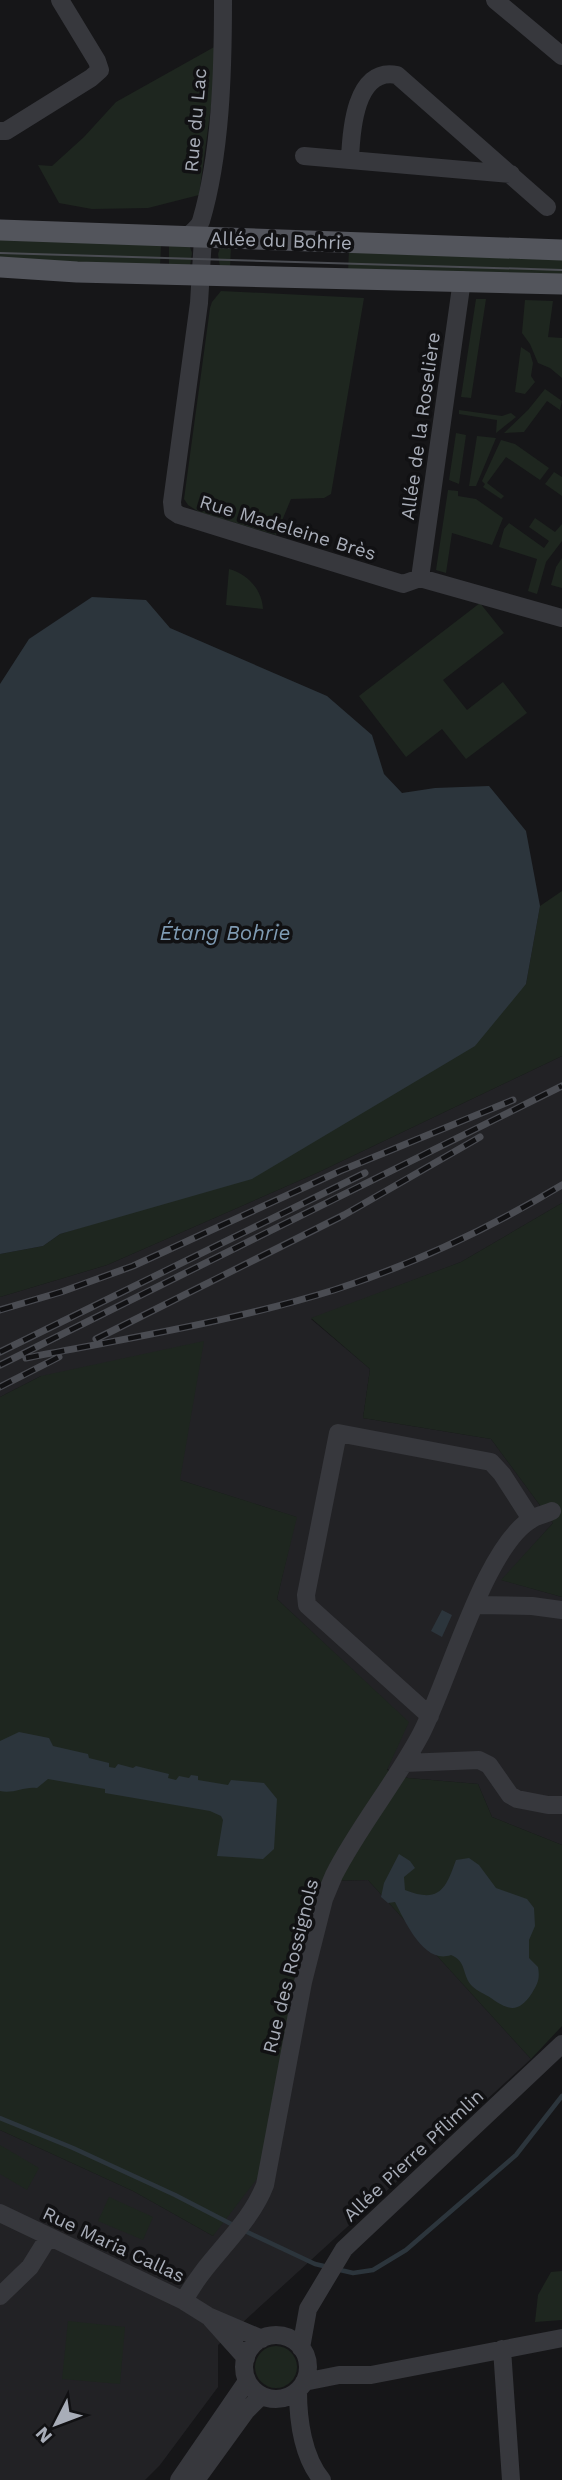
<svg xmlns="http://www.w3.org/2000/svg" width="562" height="2480" font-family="'Work Sans',sans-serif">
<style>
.built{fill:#222225}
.green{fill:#1e261f}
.water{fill:#2c353c}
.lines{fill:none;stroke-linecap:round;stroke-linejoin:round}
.stream{stroke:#2c353c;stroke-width:4.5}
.minor{stroke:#37383d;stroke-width:18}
.major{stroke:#53555c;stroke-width:21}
.tram{stroke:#4a4c52;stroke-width:2}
.rail-casing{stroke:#4a4c52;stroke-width:7}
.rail{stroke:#111113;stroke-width:4.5;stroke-dasharray:13;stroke-linecap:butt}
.labels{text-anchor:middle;stroke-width:7;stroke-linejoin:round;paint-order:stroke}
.street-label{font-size:19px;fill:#a8adb8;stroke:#111113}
.water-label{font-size:21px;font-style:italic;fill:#7f9bb3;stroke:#111113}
</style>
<rect width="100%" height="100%" fill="#161618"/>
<path class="built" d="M 562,1056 L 562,1203 L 461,1262 L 311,1319 L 370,1369 L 363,1418 L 491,1439 L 553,1523 L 502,1580 L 562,1597 L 562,1845 L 492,1817 L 478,1784 L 408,1778 L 387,1769 L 408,1722 L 277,1599 L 296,1517 L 180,1480 L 41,1376 L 0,1397 L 0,1297 L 107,1265 L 319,1172 Z
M 368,1880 L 531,2059 L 218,2345 L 218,2387 L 160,2465 L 145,2480 L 0,2480 L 0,2130 L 133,2191 L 213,2236 L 322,1881 Z"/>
<path class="green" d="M 216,46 L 215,77 L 199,195 L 148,208 L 92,209 L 59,203 L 38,165 L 52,166 L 84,137 L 116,102 Z
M 0,238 L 161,244 L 160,267 L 0,262 Z
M 169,244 L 190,247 L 192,253 L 190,266 L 169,268 Z
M 231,245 L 230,269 L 220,267 L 218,254 L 220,248 Z
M 349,249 L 562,255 L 562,279 L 348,273 Z
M 221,291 L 364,298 L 331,494 L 324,498 L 291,499 L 276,535 L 199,512 L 188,505 L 184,499 L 210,308 L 212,302 Z
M 476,299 L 486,299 L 471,398 L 461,397 Z
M 525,300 L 553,301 L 548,337 L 562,338 L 562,378 L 550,368 L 538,363 L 530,344 L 522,333 Z
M 521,347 L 530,353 L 533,363 L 531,376 L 535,382 L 525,394 L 515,392 Z
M 545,389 L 562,401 L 560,410 L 547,401 L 524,432 L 504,433 L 528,410 Z
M 459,410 L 502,416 L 511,413 L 516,417 L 496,433 L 497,420 L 459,414 Z
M 456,433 L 466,435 L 459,484 L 449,480 Z
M 477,436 L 496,438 L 476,486 L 469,486 Z
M 501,440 L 515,444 L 549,468 L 540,480 L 506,457 L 487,483 L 504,496 L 501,499 L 483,487 L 485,484 L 482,481 Z
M 554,472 L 562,477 L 562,496 L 545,484 Z
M 448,490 L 458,491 L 458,496 L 476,499 L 503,518 L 492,545 L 452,533 L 446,573 L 436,570 Z
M 535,518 L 555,532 L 562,524 L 562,541 L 546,562 L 537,594 L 528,591 L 537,559 L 499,547 L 504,529 L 509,523 L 544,548 L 549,541 L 529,527 Z
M 562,558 L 562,588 L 551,585 L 556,567 Z
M 229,569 C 248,574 262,590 263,609 L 226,605 Z
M 480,603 L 504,633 L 443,680 L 467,710 L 503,682 L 527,713 L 466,759 L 442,729 L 406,757 L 359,696 Z
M 562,891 L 562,1056 L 319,1172 L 107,1265 L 0,1297 L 0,1254 L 43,1246 L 60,1234 L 95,1223 L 526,984 L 540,906 Z
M 562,1203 L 562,1597 L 501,1580 L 553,1523 L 491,1439 L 363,1418 L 370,1369 L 311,1318 L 461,1262 Z
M 204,1341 L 180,1480 L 297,1517 L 277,1599 L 409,1722 L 387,1770 L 408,1778 L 478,1784 L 492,1817 L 562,1845 L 562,2026 L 531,2059 L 368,1880 L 323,1881 L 259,2176 L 213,2236 L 133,2191 L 0,2130 L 0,1397 L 41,1376 Z
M 0,2145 L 39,2168 L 27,2190 L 0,2174 Z
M 109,2197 L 153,2217 L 143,2240 L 98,2221 Z
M 562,2271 L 562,2320 L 535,2322 L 538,2295 L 551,2272 Z
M 68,2321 L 125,2327 L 120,2384 L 62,2379 Z
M255 2367a21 21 0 1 1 42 0a21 21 0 1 1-42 0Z"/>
<path class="water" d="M 92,597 L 146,600 L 170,628 L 327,696 L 372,735 L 384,774 L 402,793 L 435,788 L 489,786 L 526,831 L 540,906 L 526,984 L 475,1046 L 252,1179 L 60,1234 L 43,1246 L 0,1254 L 0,684 L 29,639 Z
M 442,1610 L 452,1615 L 442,1637 L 431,1631 Z
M 19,1732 L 49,1738 L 53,1746 L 88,1754 L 89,1758 L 109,1763 L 109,1767 L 115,1768 L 118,1764 L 133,1768 L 136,1766 L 169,1774 L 168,1778 L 176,1780 L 179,1776 L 189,1778 L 191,1775 L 198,1776 L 198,1780 L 228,1785 L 231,1780 L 264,1783 L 277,1799 L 274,1849 L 263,1859 L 217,1856 L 223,1820 L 221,1816 L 210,1811 L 105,1793 L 105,1789 L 48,1779 L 37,1788 C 24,1786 14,1794 0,1791 L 0,1741 Z
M 399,1854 L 410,1861 L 415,1868 L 404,1877 L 405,1890 C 440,1904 446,1888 456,1860 L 469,1858 L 479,1865 L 496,1888 L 527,1899 L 534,1908 L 535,1926 L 529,1940 L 529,1958 L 538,1967 C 540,1979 538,1983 532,1993 C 519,2013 509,2011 491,1998 C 485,1994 477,1991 472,1986 C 462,1976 467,1961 451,1955 C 424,1965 405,1921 395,1902 L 388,1903 L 381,1897 L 384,1883 Z"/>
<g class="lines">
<path class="stream" d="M 0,2118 L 73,2148 L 175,2195 L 235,2226
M 243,2230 L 315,2264 L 328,2267
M 336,2269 L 353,2273 L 373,2270 L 406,2250 L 516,2155 L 562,2096"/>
<path class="minor" d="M 495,0 L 562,56
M 0,131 L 6,131 L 91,78 L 100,70 L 97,61 L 60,0
M 304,156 L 511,174
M 350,160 C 351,132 355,66 397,75 L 547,207
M 187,237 C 192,232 199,227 201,221 C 221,154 223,70 223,0
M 203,238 L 199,303 L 172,502 L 173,511 L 179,515 L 403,584 L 420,578
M 420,578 L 462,280
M 420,578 L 562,618
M 475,1605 L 532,1606 L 562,1610
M 430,1716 L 307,1605 L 306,1595 L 338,1433 L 491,1462 L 502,1474 L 531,1519
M 404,1763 L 479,1760 L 489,1765 L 510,1795 L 517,1799 L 548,1805 L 562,1805
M 0,2213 L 184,2301 L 208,2316 L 262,2339
M 0,2296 L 30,2267 L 48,2238
M 184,2301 C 206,2258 248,2229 265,2185 L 303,1982 L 324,1899 L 334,1875 C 359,1826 395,1783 421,1734 C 448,1683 485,1545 532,1519 C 538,1515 546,1514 552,1511
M 211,2319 L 246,2358
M244 2367a32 32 0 1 1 64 0a32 32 0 1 1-64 0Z
M 301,2348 L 308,2309 L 344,2249 L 562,2044
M 502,2349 L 511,2480
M 304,2382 L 339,2375 L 371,2375 L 562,2338
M 298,2391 C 298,2420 303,2457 322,2480
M 179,2480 L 247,2381
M 196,2480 L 246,2411 L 261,2396"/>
<path class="major" d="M 0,230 L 562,250
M 0,267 L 77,272 L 562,284"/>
<path class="tram" d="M 0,253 L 562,270"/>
<defs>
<path id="rail" d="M 0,1310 L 61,1292 L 133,1266 L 340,1171 L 513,1100
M 96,1339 L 344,1215 L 480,1137
M 0,1352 L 365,1173
M 26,1358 C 129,1338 234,1321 334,1290 C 414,1264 490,1228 562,1185
M 0,1365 L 562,1086
M 0,1387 L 59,1357"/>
</defs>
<use href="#rail" class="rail-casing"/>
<use href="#rail" class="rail"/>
</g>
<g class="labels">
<g class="street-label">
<text transform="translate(195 120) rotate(-85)" y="7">Rue du Lac</text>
<text transform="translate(281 240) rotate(2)" y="7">Allée du Bohrie</text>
<text transform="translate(420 426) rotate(-82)" y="7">Allée de la Roselière</text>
<text transform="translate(288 527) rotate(17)" y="7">Rue Madeleine Brès</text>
<text transform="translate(290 1966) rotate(-76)" y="7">Rue des Rossignols</text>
<text transform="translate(413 2155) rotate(-43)" y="7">Allée Pierre Pflimlin</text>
<text transform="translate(114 2244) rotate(25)" y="7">Rue Maria Callas</text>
</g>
<g class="water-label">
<text x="225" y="940">Étang Bohrie</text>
</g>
</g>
<g transform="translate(56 2424) rotate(228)" stroke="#111113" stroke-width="5" paint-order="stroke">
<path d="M0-5L12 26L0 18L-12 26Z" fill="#a8adb8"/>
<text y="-10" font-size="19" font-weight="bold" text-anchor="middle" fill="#a8adb8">N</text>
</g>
</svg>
